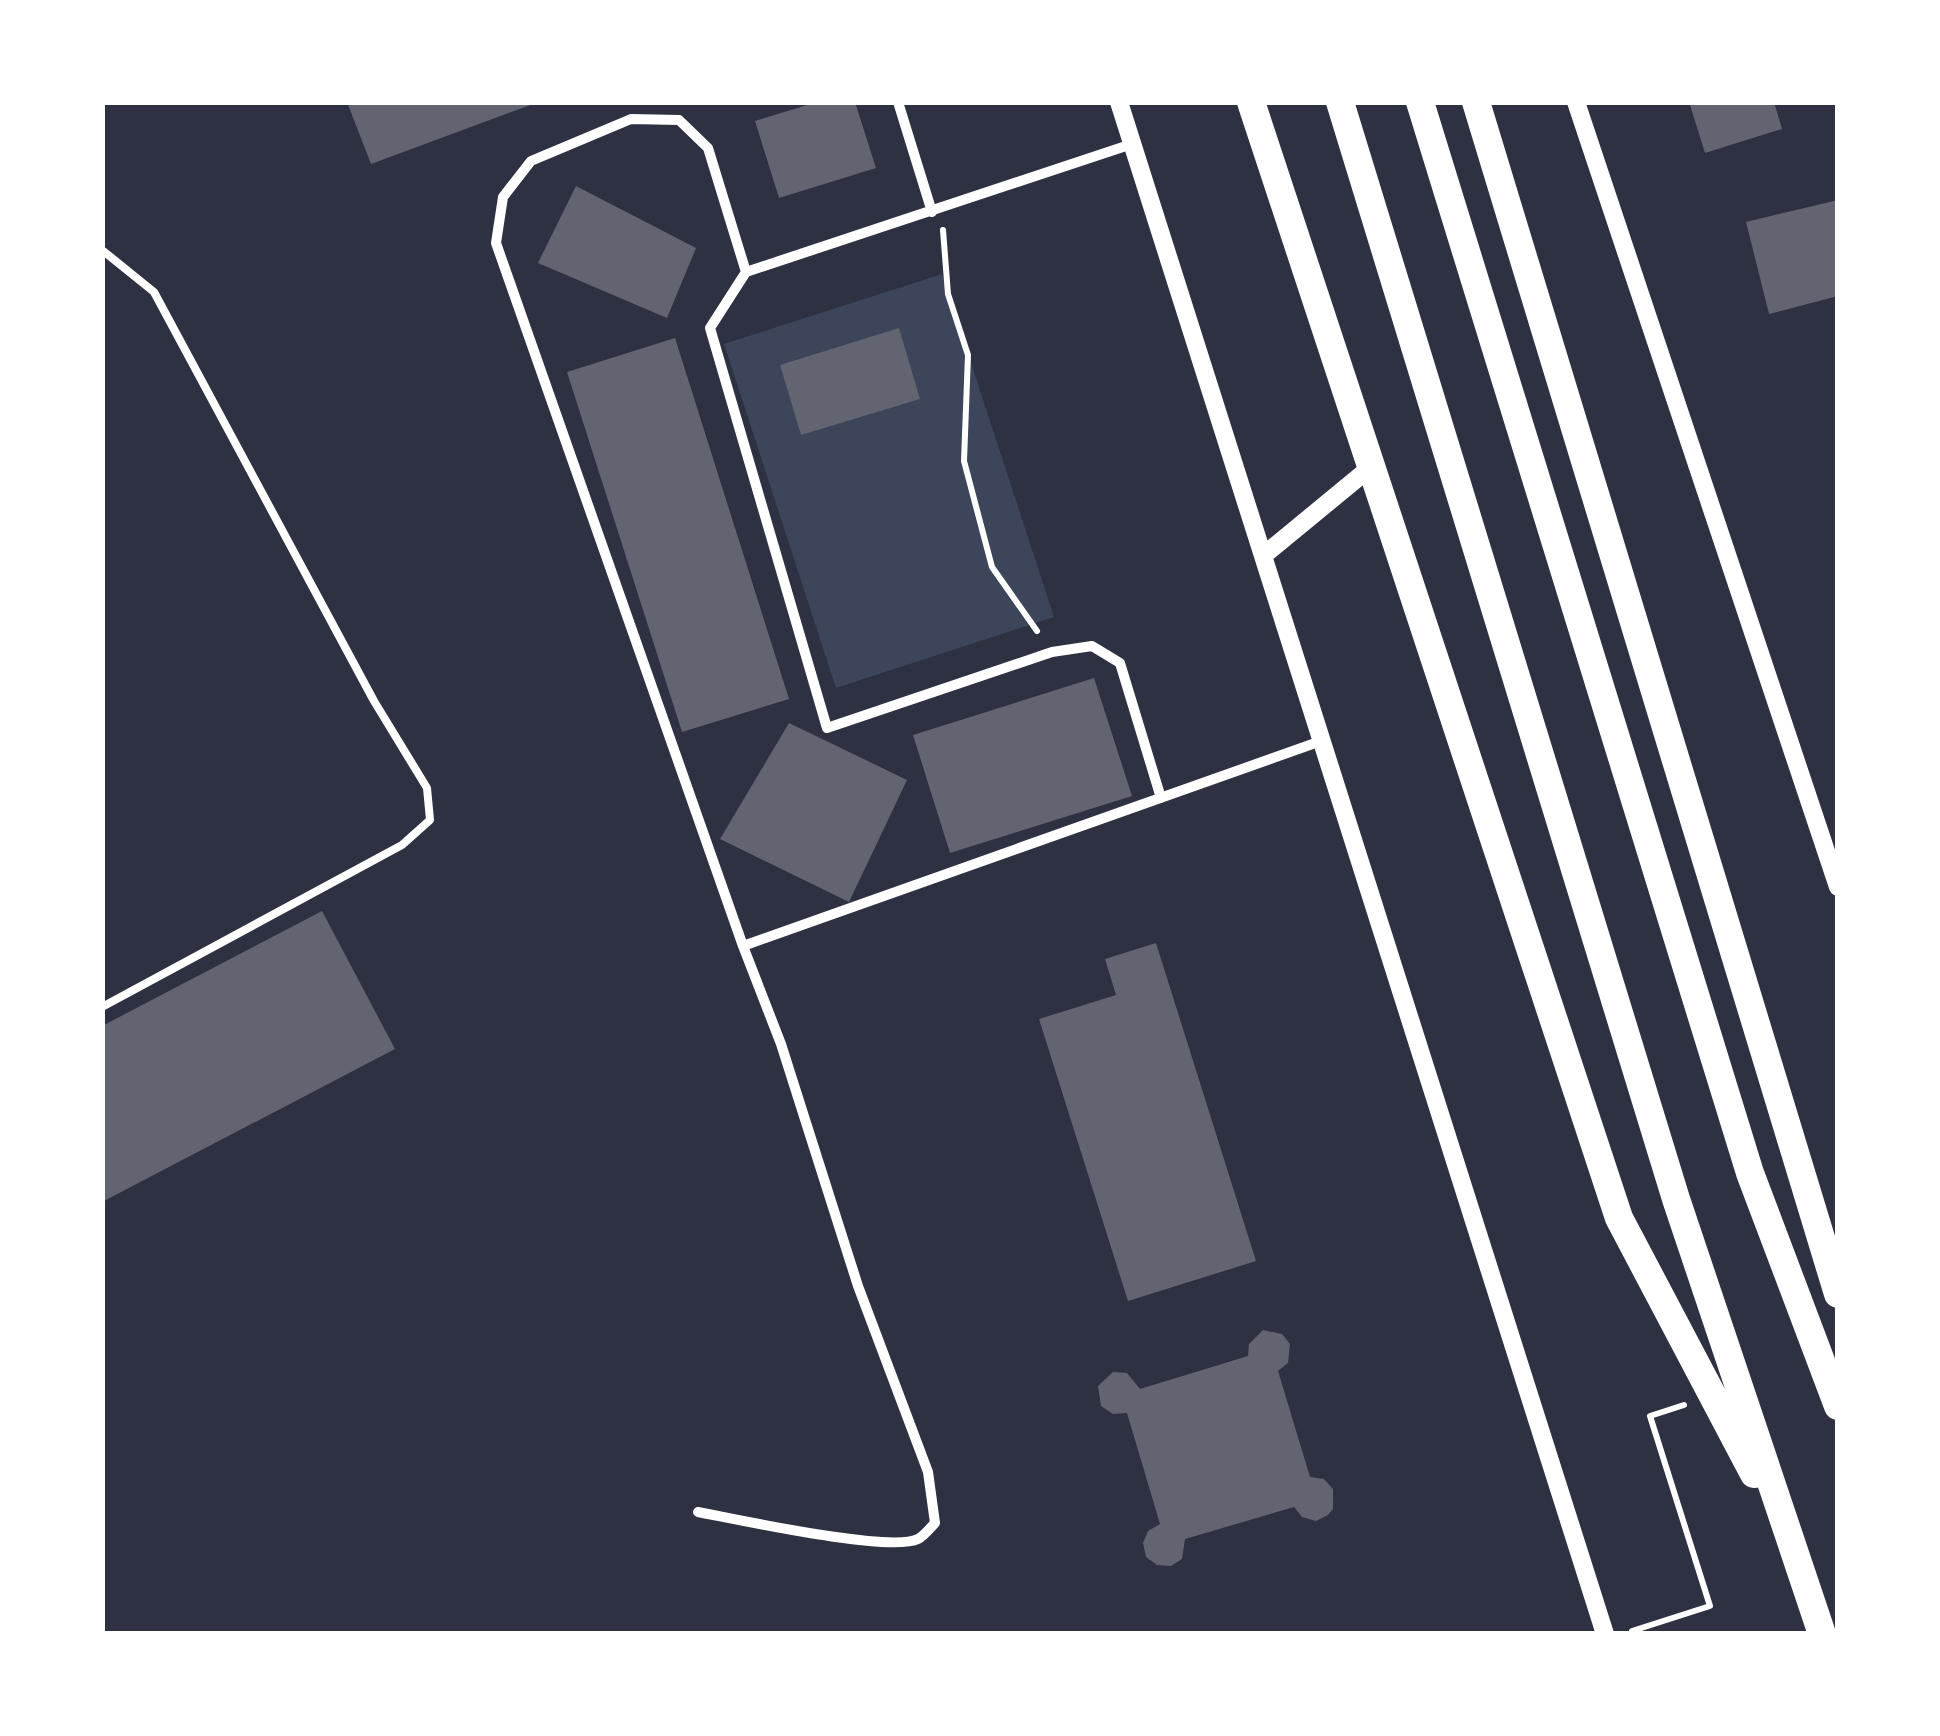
<svg xmlns="http://www.w3.org/2000/svg" width="1940" height="1736" font-family="Cabin,sans-serif">
<style>
.green{fill:#3c4559}
.building{fill:#626471}
.lines{fill:none;stroke-linecap:round;stroke-linejoin:round}
.path{stroke:#fff;stroke-width:6}
.service{stroke:#fff;stroke-width:8}
.minor{stroke:#fff;stroke-width:10}
.tertiary{stroke:#fff;stroke-width:18}
.trunk{stroke:#fff;stroke-width:28}
</style>
<rect width="100%" height="100%" fill="#2d3142"/>
<path class="green" d="M 942,274 L 1054,617 L 836,688 L 724,344 Z"/>
<path class="building" d="M 347,102 L 536,102 L 536,103 L 371,164 Z
M 817,102 L 855,102 L 876,168 L 779,198 L 755,121 Z
M 1689,102 L 1774,102 L 1782,129 L 1705,153 Z
M 576,186 L 696,248 L 667,318 L 538,263 Z
M 1838,200 L 1838,296 L 1769,314 L 1746,222 Z
M 899,328 L 920,399 L 801,435 L 780,365 Z
M 675,338 L 789,699 L 682,732 L 567,372 Z
M 1094,678 L 1132,796 L 950,853 L 913,735 Z
M 789,723 L 907,780 L 849,902 L 720,839 Z
M 322,911 L 395,1049 L 102,1202 L 102,1026 Z
M 1156,943 L 1256,1261 L 1128,1301 L 1039,1019 L 1116,995 L 1105,959 Z
M 1263,1330 L 1282,1334 L 1290,1344 L 1288,1363 L 1278,1371 L 1310,1477 L 1324,1479 L 1333,1489 L 1333,1509 L 1328,1515 L 1316,1521 L 1302,1517 L 1294,1507 L 1185,1539 L 1182,1559 L 1171,1566 L 1157,1565 L 1146,1557 L 1143,1543 L 1148,1531 L 1160,1524 L 1127,1413 L 1113,1414 L 1101,1406 L 1098,1386 L 1113,1372 L 1127,1373 L 1140,1389 L 1248,1356 L 1249,1344 Z"/>
<g class="lines">
<path class="path" d="M 943,230 L 948,294 L 968,355 L 964,461 L 992,567 L 1037,631
M 1632,1631 L 1710,1606 L 1650,1416 L 1684,1405"/>
<path class="service" d="M 102,250 L 154,292 L 374,701 L 427,788 L 430,820 L 402,845 L 102,1007"/>
<path class="minor" d="M 898,102 L 932,212
M 746,272 L 710,328 L 827,728 L 1052,652 L 1092,646 L 1120,663 L 1161,798
M 743,946 L 1321,741
M 698,1512 C 736,1519 889,1553 918,1539 C 924,1536 931,1527 935,1523 L 928,1472 L 858,1286 L 781,1044 L 743,946 L 496,243 L 503,197 L 531,161 L 631,119 L 679,120 L 708,148 L 746,272 L 1132,144"/>
<path class="tertiary" d="M 1119,102 L 1605,1634
M 1576,102 L 1838,887
M 1264,555 L 1371,467"/>
<path class="trunk" d="M 1251,102 L 1619,1218 L 1754,1474
M 1340,102 L 1676,1199 L 1822,1634
M 1420,102 L 1750,1173 L 1838,1406
M 1476,102 L 1838,1294"/>
</g>
<rect width="1940" height="1736" fill="none" stroke="#ffffff" stroke-width="210"/>
</svg>
